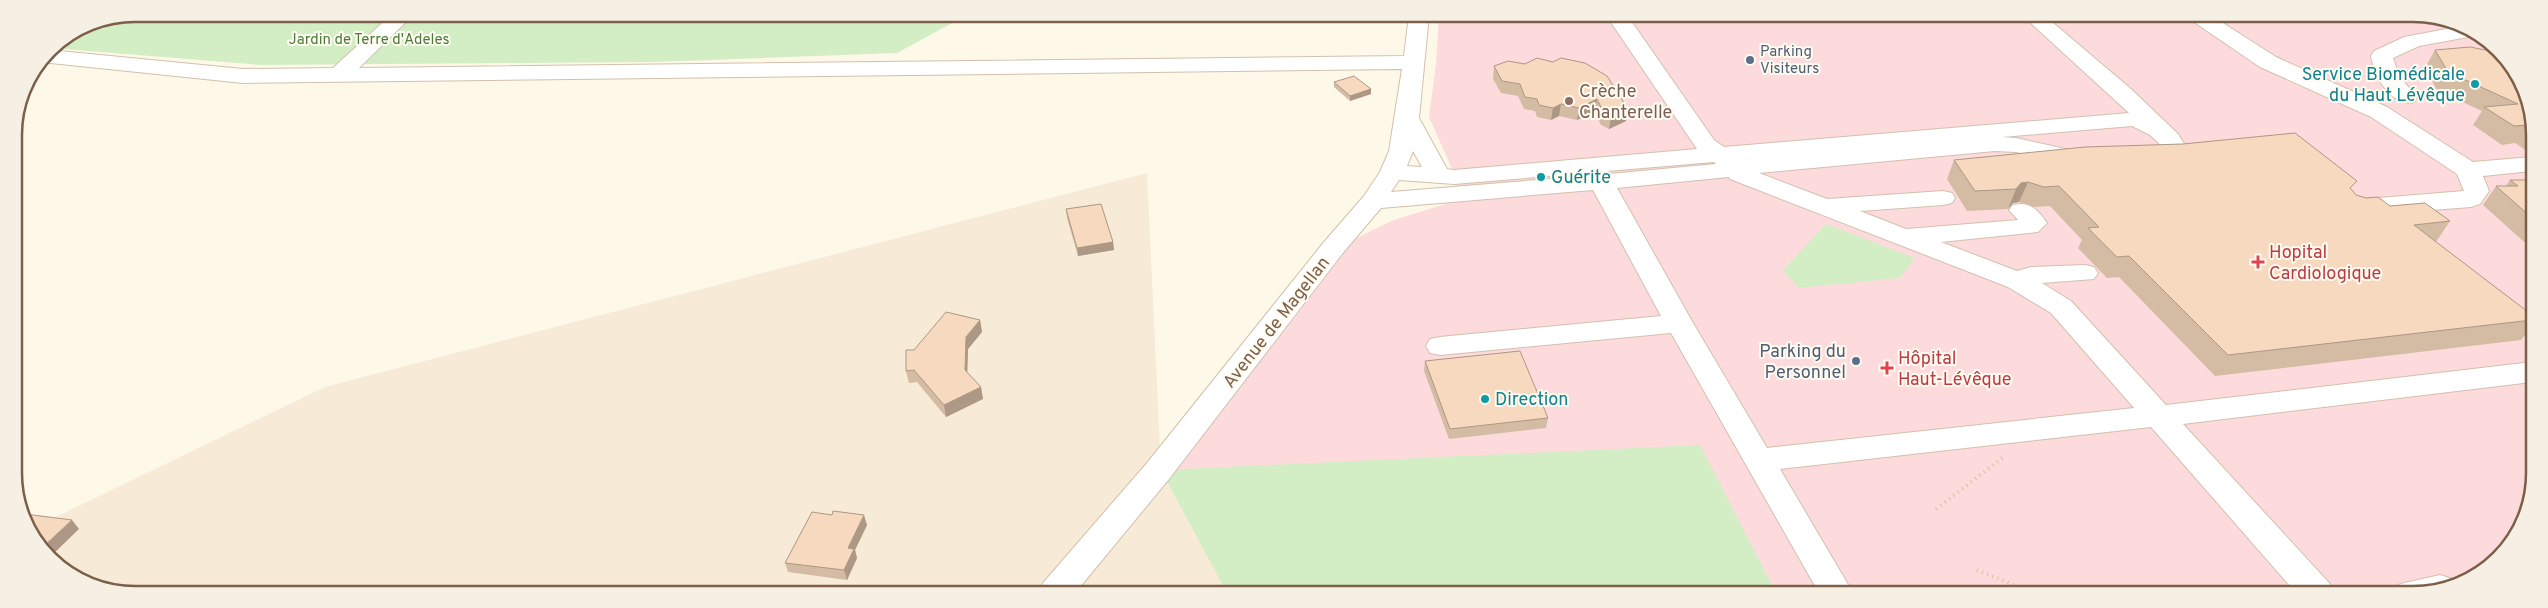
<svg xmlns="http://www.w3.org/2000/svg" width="2548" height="608" font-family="Overpass,sans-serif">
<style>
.residential{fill:#f7ead7}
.medical{fill:#fddbdd}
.green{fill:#d3eec5}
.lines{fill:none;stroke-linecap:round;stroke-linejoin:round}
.minor-casing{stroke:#d2c0ad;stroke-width:2}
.path{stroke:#dcbca0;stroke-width:4;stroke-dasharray:1 4.5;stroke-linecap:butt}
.minor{fill:#fff;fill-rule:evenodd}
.wall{fill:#d4bba3}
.shaded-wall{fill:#ac9885}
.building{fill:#f6d9be;stroke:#ac9885}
.service-dot{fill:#5c6f8a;stroke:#fffbf1;stroke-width:2}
.culture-dot{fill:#0f9aa8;stroke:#fffbf1;stroke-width:2}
.education-dot{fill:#8d6e63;stroke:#fffbf1;stroke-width:2}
.health-dot{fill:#e0444e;stroke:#fffbf1;stroke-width:2}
.labels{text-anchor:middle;stroke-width:4;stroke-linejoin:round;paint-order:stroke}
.far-park-label{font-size:15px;fill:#4b7c3d;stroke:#fffbf1}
.far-service-label{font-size:15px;fill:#4e5e75;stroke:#fffbf1;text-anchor:start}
.culture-label{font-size:18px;fill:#0d838f;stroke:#fffbf1;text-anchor:start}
.education-label{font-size:18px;fill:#785e54;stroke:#fffbf1;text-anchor:start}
.health-label{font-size:18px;fill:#be3a42;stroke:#fffbf1;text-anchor:start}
.street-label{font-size:18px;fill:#7c5f49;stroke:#fffbf1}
.service-label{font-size:18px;fill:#4e5e75;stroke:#fffbf1;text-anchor:end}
.rim{fill:none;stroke:#7c5f49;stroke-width:2.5}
</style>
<rect width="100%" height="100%" fill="#fef8e9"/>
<path class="residential" d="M 1147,173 L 1161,470 L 1227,593 L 111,592 L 49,559 L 33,528 L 325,387 Z"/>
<path class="medical" d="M 1439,15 L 2437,16 L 2499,49 L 2532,112 L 2532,497 L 2518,534 L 2493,564 L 2459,585 L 2421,594 L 1227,593 L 1161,470 L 1323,266 L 1355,239 L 1391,221 L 1458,200 L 1452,169 L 1429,117 L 1436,64 Z"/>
<path class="green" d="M 135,14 L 967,15 L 897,53 L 654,62 L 261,65 L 51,48 L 89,23 Z
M 1826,224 L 1915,258 L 1900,278 L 1798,288 L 1783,270 Z
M 1700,445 L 1776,593 L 1227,593 L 1161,470 Z"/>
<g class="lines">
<defs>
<path id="minor" d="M 392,14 L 414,14 L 359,68 L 1404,56 L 1409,15 L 1429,15 L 1419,118 L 1447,169 L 1454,170 L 1697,149 L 1606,15 L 1627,15 L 1714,140 L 1724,147 L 2129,113 L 2023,16 L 2045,16 L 2131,89 L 2178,134 L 2188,150 C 2178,164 2153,164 2139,160 L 2135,155 L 2139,150 L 2163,147 L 2150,135 L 2132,126 L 2002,137 L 2016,138 L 2088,154 L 2091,159 L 2088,164 L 2079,166 L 2016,152 L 1995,151 L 1759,173 L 1827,199 L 1943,191 L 1952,193 L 1955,198 L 1952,203 L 1943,205 L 1860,211 L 1906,229 L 2018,220 L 2009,210 L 2013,205 C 2030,201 2038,210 2047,223 L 2038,232 L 1941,242 L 2017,271 L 2031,267 L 2085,265 L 2094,267 L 2098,273 L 2094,279 L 2042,283 L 2071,301 L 2166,405 L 2532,362 L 2532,382 L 2183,424 L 2330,584 L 2335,594 L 2297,594 L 2151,427 L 1780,469 L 1853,593 L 1819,593 L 1671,333 L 1440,355 L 1430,353 L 1426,346 L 1430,339 L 1440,337 L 1661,316 L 1593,190 L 1381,208 L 1342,254 L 1169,479 L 1075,593 L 1038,593 L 1043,583 L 1147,463 L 1324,242 L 1364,196 L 1380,172 L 1389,151 L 1402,69 L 243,83 L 41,62 L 49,50 L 243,69 L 333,68 ZM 1413,151 L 1422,167 L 1407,166 ZM 1843,151 L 1742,160 L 1741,160 ZM 1714,162 L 1716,164 L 1609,174 L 1607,171 ZM 1584,173 L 1586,176 L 1391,192 L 1399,180 L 1454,184 ZM 1729,177 L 1730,179 L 2008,287 L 2051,313 L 2134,408 L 1767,448 L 1693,323 L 1617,188 Z
M 2188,16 L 2212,16 L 2276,57 L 2387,107 L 2473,162 L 2532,157 L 2532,171 L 2483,176 L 2489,191 L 2480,204 L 2471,207 L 2353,216 L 2344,213 L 2340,208 L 2344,203 L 2353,200 L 2464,191 L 2457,174 L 2371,117 L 2260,67 L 2191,20 Z
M 2457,27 L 2474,36 L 2419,46 L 2393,58 L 2399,76 L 2417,97 L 2414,102 C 2391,107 2374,76 2371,56 L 2374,51 L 2404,37 Z
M 2440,575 L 2452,579 L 2456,586 L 2421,594 L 2395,594 L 2400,584 Z"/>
</defs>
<use href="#minor" class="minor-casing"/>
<path class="path" d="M 1936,509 L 2005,456
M 1977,570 L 2036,594"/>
<use href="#minor" class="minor"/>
</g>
<path class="wall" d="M 2435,50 L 2532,112 L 2532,154 L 2515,143 L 2502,145 L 2473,125 L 2482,111 L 2437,90 L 2425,68 Z
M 1553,62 L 1626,121 L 1609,129 L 1601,125 L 1595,112 L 1577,120 L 1559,116 L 1551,120 L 1537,117 L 1535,111 L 1524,109 L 1518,96 L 1501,93 L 1493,79 L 1494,66 Z
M 1334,82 L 1371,89 L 1371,94 L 1350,101 L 1334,87 Z
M 1954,160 L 2352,190 L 2356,195 L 2390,206 L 2450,221 L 2436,242 L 2532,315 L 2532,326 L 2521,340 L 2215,376 L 2119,277 L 2107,278 L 2078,248 L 2082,240 L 2050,206 L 2035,207 L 2019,202 L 2013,203 L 2008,209 L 1967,211 L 1947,179 Z
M 2510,180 L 2532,180 L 2532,249 L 2483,205 L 2496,186 L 2506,186 Z
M 1066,209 L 1113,242 L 1114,250 L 1078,256 L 1067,218 Z
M 980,320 L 982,332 L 968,349 L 967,372 L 981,387 L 983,399 L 946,417 L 917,382 L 909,383 L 906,371 L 914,350 Z
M 1425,361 L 1548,418 L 1546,428 L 1449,439 L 1424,371 Z
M 867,525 L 855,550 L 857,558 L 847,580 L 788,572 L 785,563 Z"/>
<path class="shaded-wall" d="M 1371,89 L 1371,94 L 1350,101 L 1350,96 Z
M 1597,99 L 1595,112 L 1577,120 L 1579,108 Z
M 1561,104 L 1559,116 L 1551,120 L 1553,108 Z
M 1628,109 L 1626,121 L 1609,129 L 1611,117 Z
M 2028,182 L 2019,202 L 2013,203 L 2008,209 L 2016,189 L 2021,183 Z
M 1113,242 L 1114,250 L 1078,256 L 1077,248 Z
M 980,320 L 982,332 L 968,349 L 967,382 L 965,370 L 966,337 Z
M 981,387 L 983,399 L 946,417 L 944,405 Z
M 864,515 L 867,525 L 855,550 L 857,558 L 847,580 L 844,570 L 848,548 Z
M 72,520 L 79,529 L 50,557 L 43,547 Z"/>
<path class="building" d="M 2470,47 L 2501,53 L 2532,112 L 2532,128 L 2527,125 L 2514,126 L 2484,107 L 2518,104 L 2448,72 L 2435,50 Z
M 1537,58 L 1553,62 L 1561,58 L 1585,63 L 1607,76 L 1628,109 L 1611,117 L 1604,113 L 1597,99 L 1579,108 L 1561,104 L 1553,108 L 1539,105 L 1537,99 L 1525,97 L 1520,84 L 1502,81 L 1494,66 L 1508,61 L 1525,64 Z
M 1354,76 L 1371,89 L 1350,96 L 1334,82 Z
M 2295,133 L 2357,181 L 2350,188 L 2356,195 L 2366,198 L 2378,197 L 2390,206 L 2425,203 L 2450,221 L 2414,225 L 2532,315 L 2532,320 L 2228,355 L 2129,256 L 2117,257 L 2088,228 L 2099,227 L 2059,186 L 2044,187 L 2028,182 L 2021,183 L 2016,189 L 1975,191 L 1954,160 L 2085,147 L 2183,144 Z
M 2510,180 L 2532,180 L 2532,218 L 2496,186 L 2518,186 Z
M 1101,204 L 1113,242 L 1077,248 L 1066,209 Z
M 946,312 L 980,320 L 966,337 L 965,370 L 981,387 L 944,405 L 914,370 L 906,371 L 906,350 L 914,350 Z
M 1520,351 L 1548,418 L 1450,429 L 1425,361 Z
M 833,511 L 864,515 L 848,548 L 854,549 L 844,570 L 785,563 L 812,512 L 832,515 Z
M 25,514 L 72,520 L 43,547 Z
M 394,590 L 407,592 L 392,592 Z"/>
<g class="service-dot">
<circle cx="1750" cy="60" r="5"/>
<circle cx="1856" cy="361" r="5"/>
</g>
<g class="culture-dot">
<circle cx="2475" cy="84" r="5"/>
<circle cx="1541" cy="177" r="5"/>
<circle cx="1485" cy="399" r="5"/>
</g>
<circle class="education-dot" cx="1569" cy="101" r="5"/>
<g class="health-dot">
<path d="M2255.5 254.5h5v5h5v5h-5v5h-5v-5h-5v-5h5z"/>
<path d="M1884.5 360.5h5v5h5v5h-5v5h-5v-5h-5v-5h5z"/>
</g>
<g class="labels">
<g class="far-park-label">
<text x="369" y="44">Jardin de Terre d'Adeles</text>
</g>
<g class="far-service-label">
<text x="1760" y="56">Parking<tspan x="1760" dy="17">Visiteurs</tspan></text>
</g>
<g class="culture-label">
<text x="2465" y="80" text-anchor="end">Service Biomédicale<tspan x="2465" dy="21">du Haut Lévêque</tspan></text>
<text x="1551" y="183">Guérite</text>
<text x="1495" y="405">Direction</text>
</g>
<g class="education-label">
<text x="1579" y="97">Crèche<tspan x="1579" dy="21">Chanterelle</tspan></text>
</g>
<g class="health-label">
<text x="2269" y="258">Hopital<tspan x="2269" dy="21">Cardiologique</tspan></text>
<text x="1898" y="364">Hôpital<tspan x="1898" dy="21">Haut-Lévêque</tspan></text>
</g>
<g class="street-label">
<text transform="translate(1276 322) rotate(-52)" y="6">Avenue de Magellan</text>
</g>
<g class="service-label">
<text x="1846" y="357">Parking du<tspan x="1846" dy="21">Personnel</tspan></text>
</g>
</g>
<path d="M0 0H2548V608H0ZM135 22H2413A113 113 0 0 1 2526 135V473A113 113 0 0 1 2413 586H135A113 113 0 0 1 22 473V135A113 113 0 0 1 135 22Z" fill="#f5efe4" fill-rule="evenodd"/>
<path class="rim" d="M135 22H2413A113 113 0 0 1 2526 135V473A113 113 0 0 1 2413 586H135A113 113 0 0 1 22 473V135A113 113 0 0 1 135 22Z"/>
</svg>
